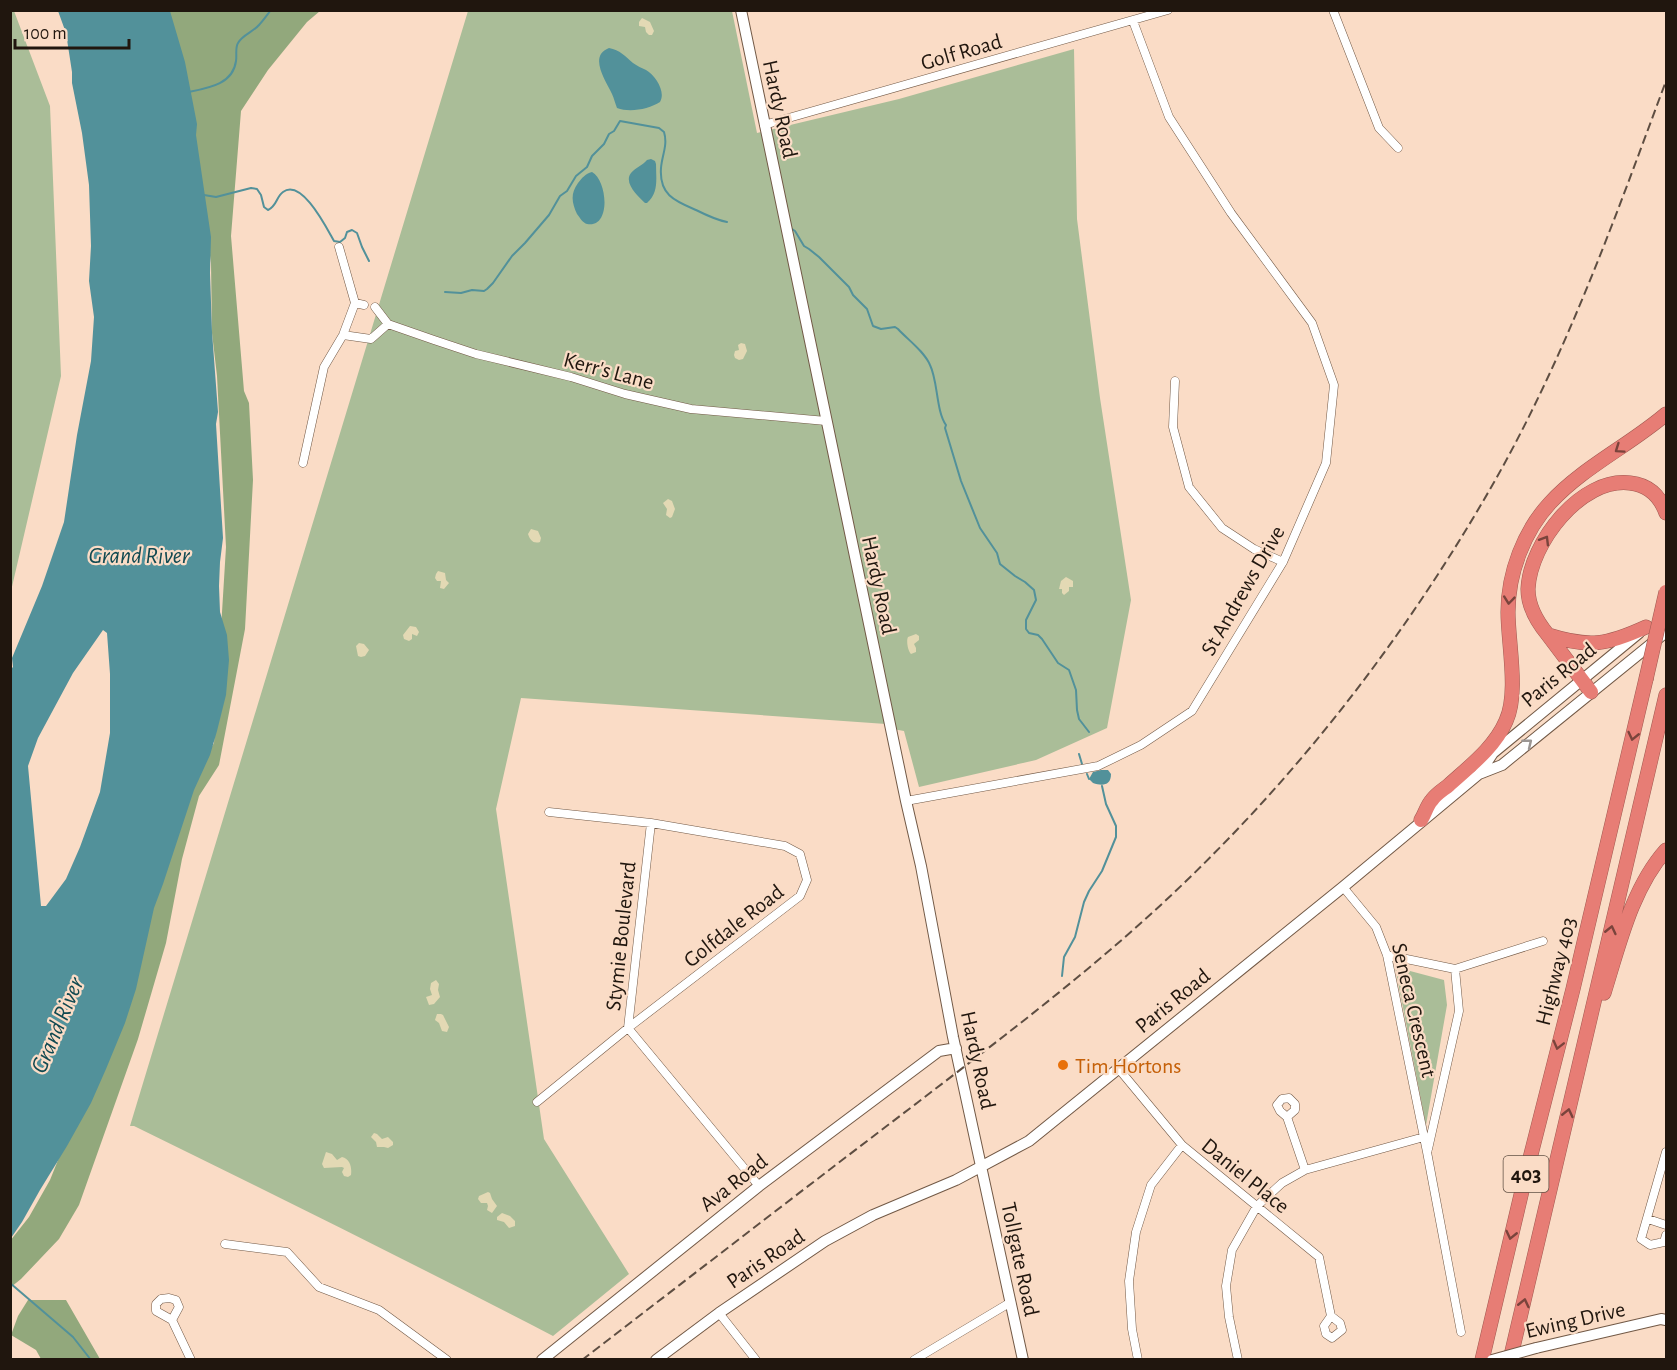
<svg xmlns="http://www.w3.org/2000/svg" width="1677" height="1370" font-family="'Alegreya Sans',sans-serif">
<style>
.green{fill:#aabd98}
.forest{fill:#92a87c}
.sand{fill:#e3d9b4}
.water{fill:#52919a;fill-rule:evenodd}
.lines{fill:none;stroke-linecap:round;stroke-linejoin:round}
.stream{stroke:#52919a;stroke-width:2}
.street-casing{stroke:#725946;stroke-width:9}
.secondary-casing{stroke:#725946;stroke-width:12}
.highway-casing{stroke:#a15951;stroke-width:15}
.street{stroke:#fff;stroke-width:8}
.secondary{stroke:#fff;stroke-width:10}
.highway{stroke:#e77d75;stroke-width:14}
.rail{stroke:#5e4e42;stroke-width:2;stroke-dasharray:9 4.5;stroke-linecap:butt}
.secondary-bridge-casing{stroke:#725946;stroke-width:12;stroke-linecap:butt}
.highway-bridge-casing{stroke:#a15951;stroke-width:15;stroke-linecap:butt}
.secondary-bridge{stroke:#fff;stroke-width:10}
.highway-bridge{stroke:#e77d75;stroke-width:14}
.oneway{stroke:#7a443c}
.oneway2{stroke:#9b9693}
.food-dot{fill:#e8710a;stroke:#fadcc6;stroke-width:2}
.labels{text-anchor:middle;stroke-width:4.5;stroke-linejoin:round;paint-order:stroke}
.shield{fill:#fadcc6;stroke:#615145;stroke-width:1.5}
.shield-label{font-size:21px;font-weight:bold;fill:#20160e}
.street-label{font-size:22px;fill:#20160e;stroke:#fadcc6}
.food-label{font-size:22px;fill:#c56008;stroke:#fadcc6;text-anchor:start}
.water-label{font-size:24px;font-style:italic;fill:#104951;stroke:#fadcc6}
</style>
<rect width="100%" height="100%" fill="#fadcc6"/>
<path class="green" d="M 14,11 L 50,106 L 61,376 L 11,591 L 10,11 Z
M 468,11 L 732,11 L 757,133 L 899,99 L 1074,49 L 1077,219 L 1100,398 L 1131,600 L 1107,728 L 1036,760 L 919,787 L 904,731 L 887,728 L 886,724 L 521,698 L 496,809 L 544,1139 L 629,1274 L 553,1336 C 414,1264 275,1195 134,1126 L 130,1126 Z
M 1395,967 L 1444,980 L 1447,1005 L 1426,1125 Z"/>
<path class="forest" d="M 166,11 L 320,11 L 307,22 L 268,70 L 241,111 L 231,236 L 244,391 L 249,403 L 253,480 L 245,629 L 219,765 L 199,796 L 182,859 L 166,943 L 138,1039 L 79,1205 L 59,1239 L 21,1279 L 11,1287 L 10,1241 L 29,1217 L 50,1180 L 96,1066 L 174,834 L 196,774 L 214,743 L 226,547 L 217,376 L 212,333 L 211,263 L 188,91 Z
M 28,1300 L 66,1300 L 100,1359 L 41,1359 L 36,1350 L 11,1335 L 18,1316 Z"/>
<path class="sand" d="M 642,18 L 650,22 L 654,31 L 652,35 L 649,35 L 646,32 L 645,27 L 639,26 L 639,22 Z
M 741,343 L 745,344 L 747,351 L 743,359 L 739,360 L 735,358 L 734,355 L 735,351 L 739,350 L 738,345 Z
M 668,499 L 672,501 L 675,509 L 672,517 L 670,518 L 666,515 L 667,509 L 663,503 Z
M 531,529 L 538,531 L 541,538 L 540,542 C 533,544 530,540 528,534 Z
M 438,571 L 445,573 L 446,580 L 449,583 L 444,589 L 440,588 L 441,581 L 437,581 L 435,578 L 436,574 Z
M 1066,577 L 1073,581 L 1073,587 L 1069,587 L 1069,591 L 1064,595 L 1062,593 L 1062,589 L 1059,589 L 1061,581 Z
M 410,626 L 416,627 L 419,632 L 417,636 L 412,634 L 412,639 L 409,641 L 404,639 L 403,635 Z
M 916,634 L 919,636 L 919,640 L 914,644 L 916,648 L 916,652 L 911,654 C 908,651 906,641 908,637 Z
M 359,643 L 364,644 L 369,650 L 365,656 L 361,657 L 358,656 L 356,646 Z
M 436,980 L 439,984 L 438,990 L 440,997 L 434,1004 L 429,1005 L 426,997 L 432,995 L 430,989 L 431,983 Z
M 437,1014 L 441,1014 L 443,1015 L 449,1027 L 447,1032 L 442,1031 L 439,1023 L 435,1020 Z
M 374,1133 L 377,1134 L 382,1139 L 388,1137 L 393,1142 L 393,1145 L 388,1148 L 384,1147 L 377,1147 L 376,1142 L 371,1137 Z
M 326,1152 L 332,1154 L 337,1160 L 342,1157 C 350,1159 352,1167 351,1175 L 348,1177 L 344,1176 L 342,1172 L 344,1168 L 342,1167 L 324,1168 L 322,1164 Z
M 488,1192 L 490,1193 L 492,1199 L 497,1206 L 492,1213 L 487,1210 L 488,1206 L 487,1203 L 481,1203 L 478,1199 L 479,1196 Z
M 502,1213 L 510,1216 L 515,1221 L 515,1226 L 509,1228 L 504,1222 L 497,1220 L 497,1217 Z"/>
<path class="water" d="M 58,11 L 170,11 L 185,62 L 197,124 L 196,135 L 211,237 L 210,273 L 212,332 L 218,412 L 216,424 L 223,538 L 220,562 L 219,586 L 220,612 L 227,635 L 229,660 L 226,695 L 217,731 L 210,755 L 194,790 L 163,884 L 154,908 L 136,989 L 125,1023 L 106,1069 L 91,1103 L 67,1146 L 40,1190 L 22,1222 L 11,1238 L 11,669 L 13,667 L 12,658 L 42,586 L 64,522 L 77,435 L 91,361 L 94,317 L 89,281 L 91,246 L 89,185 L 82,133 L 72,83 L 72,72 L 66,33 ZM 103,630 L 107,633 L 110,674 L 110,733 L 100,792 L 80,847 L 66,879 L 46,906 L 41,906 L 28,766 L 38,738 L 73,673 Z
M 609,48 C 620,50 625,56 633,63 C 637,66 642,68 646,70 C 656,76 666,92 660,102 C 649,109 630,113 617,108 C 615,103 614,98 612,94 C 606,81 588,56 609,48 Z
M 651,159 L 655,161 L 656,164 C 656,178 659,193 647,203 L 645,203 C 639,197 623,183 631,173 C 635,168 643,165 647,160 Z
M 592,172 C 608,181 611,229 587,224 C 583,223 580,218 577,214 C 572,203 570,194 578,183 C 582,178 585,174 592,172 Z
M 1101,770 L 1108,770 L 1111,774 C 1111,786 1102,786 1093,783 L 1089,779 L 1093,772 Z"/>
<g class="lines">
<path class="stream" d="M 189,92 C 209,88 233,84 236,61 C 237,55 235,48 238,43 C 242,35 253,32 259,25 C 263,21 267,15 271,10
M 204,195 L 216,197 L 251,188 L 257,189 L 261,195 L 264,207 L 268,210 C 277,206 276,197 283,192 C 302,178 327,229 334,241 L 340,242 L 345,238 L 347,232 L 352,230 L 357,233 L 362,247 L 369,261
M 792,229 L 795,231 L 804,246 L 809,249 L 819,257 L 849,287 L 853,295 L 867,309 L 873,326 L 881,329 L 895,327 L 898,329 C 908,340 924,351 930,365 C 938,381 936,411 946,425 L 945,428 L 961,481 L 980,528 L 997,553 L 1000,564 L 1015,576 L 1025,582 L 1034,590 L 1036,600 L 1026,620 L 1026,629 L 1029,633 L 1038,635 L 1042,639 L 1058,663 L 1069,670 L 1076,690 L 1077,710 L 1079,719 L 1089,732
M 445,292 L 461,293 L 472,290 L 484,291 L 487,289 L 493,283 L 512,256 L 525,243 L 549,215 L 560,196 L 567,191 L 576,176 L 587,167 L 592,156 L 604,144 L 609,134 L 614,131 L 620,121 L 659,128 L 664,132 C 668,145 662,155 661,168 C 659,195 675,201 696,210 C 706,215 716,220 727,222
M 1079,754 L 1082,764
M 1087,774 L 1089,779
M 1062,976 L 1064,957 L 1075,937 L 1084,902 L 1089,891 L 1102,871 L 1116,837 L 1116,826 L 1106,804 L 1102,786
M 10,1283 L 73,1337 L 91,1360"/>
<defs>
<path id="street" d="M 1333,10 L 1379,128 L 1398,148
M 764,125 L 1168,10
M 339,247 L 355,303 L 364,305
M 375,307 L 388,324 L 434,340 L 476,354 L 571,377 L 625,394 L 691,409 L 826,421
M 343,335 L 371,339 L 388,324
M 1175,381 L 1173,427 L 1189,487 L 1222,528 L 1254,549 L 1283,562
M 303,463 L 324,367 L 343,335 L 355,303
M 906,801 L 1098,766 L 1141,745 L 1192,711 L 1283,562 L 1326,463 L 1334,385 L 1312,323 L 1231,213 L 1169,117 L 1133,21
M 651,823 L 628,1028 L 759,1186
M 1343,887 L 1376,927 L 1387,955 L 1427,1152 L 1461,1332
M 1387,955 L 1455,969 L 1543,941
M 1118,1068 L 1182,1145 L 1319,1257 L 1331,1316 L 1340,1323 L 1342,1330 L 1332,1338 L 1326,1334 L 1324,1326 L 1331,1316
M 537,1102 L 628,1028 L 800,896 L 807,880 L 800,854 L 785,846 L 651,823 L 549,812
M 1287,1117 L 1295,1110 L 1295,1104 L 1289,1098 L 1282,1099 L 1277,1105 L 1280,1111 L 1287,1117 L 1305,1170
M 1428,1149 L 1459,1011 L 1455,969
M 1666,1152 L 1641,1239 L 1650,1245 L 1664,1242 L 1666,1235
M 1648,1219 L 1666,1225
M 225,1244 L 287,1252 L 319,1287 L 379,1310 L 447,1360
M 719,1313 L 756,1360
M 172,1320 L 179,1307 L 176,1300 L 169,1298 L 161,1299 L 156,1304 L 156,1311 L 172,1320 L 191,1360
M 914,1360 L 1011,1302
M 1138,1360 L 1132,1329 L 1129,1281 L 1136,1232 L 1151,1185 L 1182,1145
M 1238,1360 L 1229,1317 L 1226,1286 L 1232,1250 L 1257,1206 L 1282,1183 L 1305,1170 L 1424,1137"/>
<path id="secondary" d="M 741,10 L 906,801 L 921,866 L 953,1037 L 1023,1360
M 1479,774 L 1502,765 L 1666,632
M 1536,1348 L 1661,1319 L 1666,1320
M 542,1360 L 759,1186 L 939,1051 L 956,1048
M 656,1360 L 719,1313 L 825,1241 L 873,1215 L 956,1180 L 1029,1141 L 1343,887 L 1479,774 L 1493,753 L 1639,633"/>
<path id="highway" d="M 1646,627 C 1607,645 1589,648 1548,635 C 1538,623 1528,606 1528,589 C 1530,543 1581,477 1630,483 C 1649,485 1660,496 1666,513
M 1548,635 L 1591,692
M 1421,820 C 1425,814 1427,805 1432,800 C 1436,794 1443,790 1449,785 C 1470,766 1495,747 1506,721 C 1519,693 1508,643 1508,612 C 1508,573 1524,531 1550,503 C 1583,467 1630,445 1666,414
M 1604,993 C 1619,945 1632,888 1666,850
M 1482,1360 L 1525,1178 L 1573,989 L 1646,679
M 1510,1360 L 1666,695"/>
</defs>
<use href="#street" class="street-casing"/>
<use href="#secondary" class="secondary-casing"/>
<use href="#highway" class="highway-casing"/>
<use href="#street" class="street"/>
<use href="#secondary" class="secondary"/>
<use href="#highway" class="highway"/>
<path class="rail" d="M 582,1360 C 694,1274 805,1188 917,1103 C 1008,1033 1100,964 1183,884 C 1305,767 1409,631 1493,484 C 1566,356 1615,218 1666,81"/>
<defs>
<path id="secondary-bridge" d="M 1492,1360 L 1536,1348"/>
<path id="highway-bridge" d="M 1646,679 L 1666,592"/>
</defs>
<use href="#secondary-bridge" class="secondary-bridge-casing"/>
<use href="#highway-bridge" class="highway-bridge-casing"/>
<use href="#secondary-bridge" class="secondary-bridge"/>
<use href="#highway-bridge" class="highway-bridge"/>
</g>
<defs><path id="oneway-chevron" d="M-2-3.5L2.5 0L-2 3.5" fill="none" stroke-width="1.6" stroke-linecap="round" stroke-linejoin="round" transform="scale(1.5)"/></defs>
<g class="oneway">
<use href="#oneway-chevron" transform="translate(1619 449) rotate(145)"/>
<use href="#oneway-chevron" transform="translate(1545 540) rotate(-59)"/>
<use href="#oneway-chevron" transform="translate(1509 600) rotate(96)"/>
<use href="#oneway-chevron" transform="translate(1633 736) rotate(103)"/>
<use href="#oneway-chevron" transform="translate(1611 930) rotate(-77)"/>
<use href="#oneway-chevron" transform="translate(1558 1045) rotate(104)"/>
<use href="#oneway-chevron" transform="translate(1568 1113) rotate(-77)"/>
<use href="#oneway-chevron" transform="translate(1511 1235) rotate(103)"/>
<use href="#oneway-chevron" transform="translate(1524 1303) rotate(-77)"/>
</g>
<use class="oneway2" href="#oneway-chevron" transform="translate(1528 743) rotate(-39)"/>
<circle class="food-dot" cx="1063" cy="1065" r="6"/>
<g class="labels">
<rect class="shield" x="1503.5" y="1156" width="45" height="36" rx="4.5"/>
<g class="shield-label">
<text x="1526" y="1181">403</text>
</g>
<g class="street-label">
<text transform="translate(961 51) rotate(-16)" y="8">Golf Road</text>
<text transform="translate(781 109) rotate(78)" y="8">Hardy Road</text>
<text transform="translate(609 370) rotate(15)" y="8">Kerr's Lane</text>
<text transform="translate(880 585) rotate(78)" y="8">Hardy Road</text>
<text transform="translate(1242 590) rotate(-60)" y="8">St Andrews Drive</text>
<text transform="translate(1558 674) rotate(-39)" y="8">Paris Road</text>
<text transform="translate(733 925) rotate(-38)" y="8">Golfdale Road</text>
<text transform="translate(620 936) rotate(-84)" y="8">Stymie Boulevard</text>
<text transform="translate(1555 971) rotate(-76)" y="8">Highway 403</text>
<text transform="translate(1172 1000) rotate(-39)" y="8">Paris Road</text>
<text transform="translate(1415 1010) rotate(77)" y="8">Seneca Crescent</text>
<text transform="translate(979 1060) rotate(78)" y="8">Hardy Road</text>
<text transform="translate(1246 1175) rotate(39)" y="8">Daniel Place</text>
<text transform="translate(733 1182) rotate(-38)" y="8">Ava Road</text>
<text transform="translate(765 1258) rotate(-34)" y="8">Paris Road</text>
<text transform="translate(1021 1259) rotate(78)" y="8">Tollgate Road</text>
<text transform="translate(1575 1319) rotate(-13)" y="8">Ewing Drive</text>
</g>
<g class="food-label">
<text x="1075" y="1073">Tim Hortons</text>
</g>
<g class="water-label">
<text x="139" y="563">Grand River</text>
<text transform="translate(57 1025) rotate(-67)" y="8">Grand River</text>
</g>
</g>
<rect width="1677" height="1370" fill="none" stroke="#20160e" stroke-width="24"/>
<path d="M15 39v9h114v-9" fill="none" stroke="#20160e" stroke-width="3"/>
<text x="24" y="39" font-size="18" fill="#20160e" stroke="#fadcc6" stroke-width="4.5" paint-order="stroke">100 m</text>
</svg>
